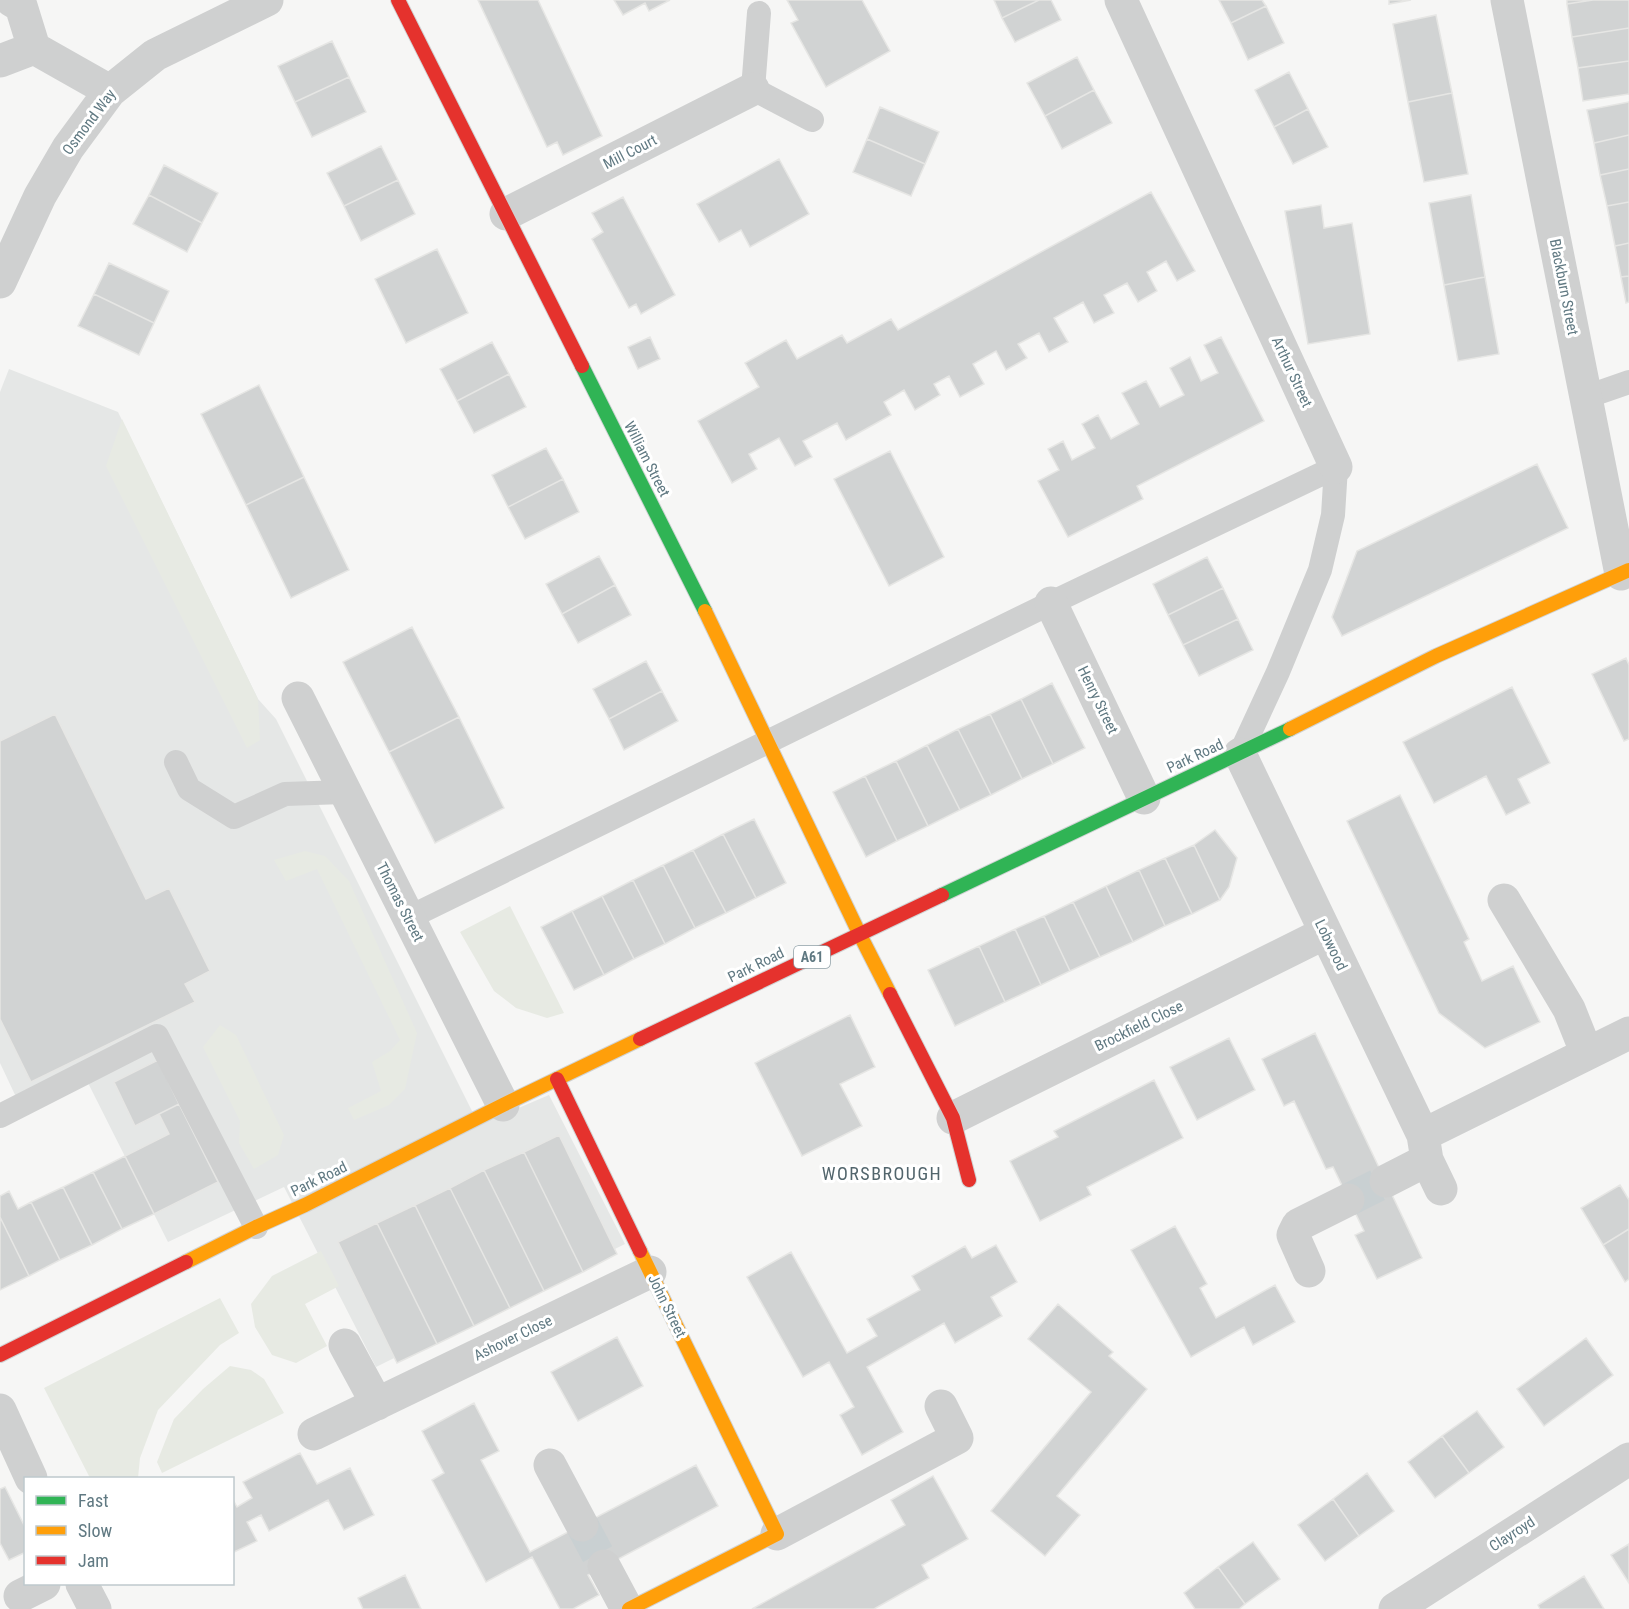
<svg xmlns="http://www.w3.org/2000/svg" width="1629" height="1609" font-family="'Roboto Condensed',sans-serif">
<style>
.built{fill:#e5e7e6}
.green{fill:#e7eae3}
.building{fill:#d1d3d3;stroke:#e6e6e4;stroke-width:1.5}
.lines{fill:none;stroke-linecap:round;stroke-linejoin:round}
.street-tunnel{stroke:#c9d0d2;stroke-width:33;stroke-dasharray:33 16;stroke-linecap:butt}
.fast-casing{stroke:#d0d3d4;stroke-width:16}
.slow-casing{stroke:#d0d3d4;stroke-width:16}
.jam-casing{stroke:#d0d3d4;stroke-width:16}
.lane{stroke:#cfd0d0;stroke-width:24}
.street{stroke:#cfd0d0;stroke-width:33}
.fast{stroke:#30b455;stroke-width:14}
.slow{stroke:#ff9f0a;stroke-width:14}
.jam{stroke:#e5322d;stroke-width:14}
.labels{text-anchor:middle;stroke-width:6;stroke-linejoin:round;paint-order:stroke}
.shield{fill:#fff;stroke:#90a1a8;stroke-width:1.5}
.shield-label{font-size:14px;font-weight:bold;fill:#607982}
.street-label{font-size:15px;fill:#607982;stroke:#fff}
.quarter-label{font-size:18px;letter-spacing:1.5px;fill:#52656c;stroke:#fff}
</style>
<rect width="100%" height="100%" fill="#f6f6f5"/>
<path class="built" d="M 9,369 L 118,412 L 258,699 L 276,719 L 479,1125 L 549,1095 L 625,1244 L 376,1367 L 284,1187 L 168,1242 L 81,1069 L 17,1099 L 0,1063 L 0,392 Z"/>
<path class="green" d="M 122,419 L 258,699 L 260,740 L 247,748 L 106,466 Z
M 305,851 L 325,856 L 349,881 L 417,1033 L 405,1089 L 389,1105 L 354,1120 L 348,1108 L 381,1091 L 372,1062 L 390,1051 L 400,1040 L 317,869 L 286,881 L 274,860 Z
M 510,906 L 564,1013 L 547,1018 L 516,1008 L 494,991 L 460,932 Z
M 220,1025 L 236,1035 L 284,1135 L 278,1155 L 254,1169 L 239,1143 L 240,1121 L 203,1047 Z
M 321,1251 L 339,1286 L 305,1304 L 327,1346 L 296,1363 L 272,1355 L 255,1327 L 251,1304 L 272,1276 Z
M 220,1298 L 239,1333 L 220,1345 L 158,1410 L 140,1458 L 138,1478 L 90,1478 L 44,1388 Z
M 230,1366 L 251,1370 L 264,1379 L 284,1413 L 162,1473 L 157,1462 L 174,1419 L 203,1389 Z"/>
<path class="building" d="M 478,0 L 538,0 L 602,136 L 563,155 L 557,142 L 547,147 Z
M 614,0 L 670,0 L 649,11 L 645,3 L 623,15 Z
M 787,0 L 862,0 L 890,51 L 826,87 L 791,23 L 798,20 Z
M 994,0 L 1039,0 L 1002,18 Z
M 1039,0 L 1051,0 L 1061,20 L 1015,42 L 1002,18 Z
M 1219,0 L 1262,0 L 1266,6 L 1231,23 Z
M 1389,0 L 1411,0 L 1389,4 Z
M 1567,0 L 1593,0 L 1567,4 Z
M 1593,0 L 1629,0 L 1629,28 L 1572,37 L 1567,4 Z
M 1266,6 L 1284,43 L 1248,60 L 1231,23 Z
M 1436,15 L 1452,93 L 1408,102 L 1393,24 Z
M 1629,28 L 1629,61 L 1578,68 L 1572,37 Z
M 332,41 L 349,77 L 295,102 L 278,66 Z
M 1077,57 L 1094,90 L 1045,116 L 1027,83 Z
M 1629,61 L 1629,94 L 1583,101 L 1578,68 Z
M 1289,72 L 1308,109 L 1274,127 L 1255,90 Z
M 349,77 L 366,112 L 312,137 L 295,102 Z
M 1094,90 L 1112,123 L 1062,149 L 1045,116 Z
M 1452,93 L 1468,174 L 1424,182 L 1408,102 Z
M 1629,102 L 1629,135 L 1594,143 L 1587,110 Z
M 880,107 L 939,132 L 925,164 L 867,139 Z
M 1308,109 L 1328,147 L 1293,164 L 1274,127 Z
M 1629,135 L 1629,169 L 1600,175 L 1594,143 Z
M 867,139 L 925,164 L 911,196 L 853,172 Z
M 381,146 L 398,180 L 344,206 L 327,173 Z
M 779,159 L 809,214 L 750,247 L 741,230 L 719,242 L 697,204 Z
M 164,165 L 218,193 L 202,223 L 149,195 Z
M 1629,169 L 1629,202 L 1607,206 L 1600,175 Z
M 398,180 L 415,214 L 361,241 L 344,206 Z
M 1151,192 L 1195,271 L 1177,281 L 1166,261 L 1147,272 L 1157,291 L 1138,302 L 1127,283 L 1104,295 L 1114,313 L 1094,323 L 1083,302 L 1054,318 L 1068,342 L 1049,352 L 1039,333 L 1018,344 L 1027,358 L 1006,370 L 996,351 L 973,364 L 984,384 L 960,397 L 949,376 L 934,384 L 940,395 L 915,410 L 904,390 L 884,402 L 891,415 L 846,440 L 837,423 L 803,441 L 812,457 L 795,466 L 779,438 L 749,454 L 757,469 L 732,483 L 698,421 L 759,387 L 745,363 L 786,340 L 797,359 L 842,335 L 847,343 L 891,319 L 898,330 Z
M 149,195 L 202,223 L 187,252 L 133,224 Z
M 1471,195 L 1485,277 L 1444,285 L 1429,203 Z
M 623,197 L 675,295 L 641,314 L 636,304 L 629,308 L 592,239 L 603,232 L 592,213 Z
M 1629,202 L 1629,243 L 1615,246 L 1607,206 Z
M 1321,205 L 1324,228 L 1352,223 L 1370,334 L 1308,344 L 1285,211 Z
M 1629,243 L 1629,276 L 1621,277 L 1615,246 Z
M 437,249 L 468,313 L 406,343 L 375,279 Z
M 109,263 L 169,291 L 154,323 L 94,294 Z
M 1629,276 L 1629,302 L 1626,303 L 1621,277 Z
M 1485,277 L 1499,354 L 1458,361 L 1444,285 Z
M 94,294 L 154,323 L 139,355 L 78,326 Z
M 650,337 L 660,359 L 638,369 L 628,347 Z
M 1221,337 L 1264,421 L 1137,486 L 1143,499 L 1068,537 L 1038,481 L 1059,470 L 1048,449 L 1063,441 L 1072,460 L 1095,448 L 1082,424 L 1098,415 L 1111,439 L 1139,424 L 1122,393 L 1146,381 L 1160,407 L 1184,395 L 1170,368 L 1190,357 L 1201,381 L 1218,373 L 1204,345 Z
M 492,342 L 509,374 L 457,401 L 440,369 Z
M 509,374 L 526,407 L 474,433 L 457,401 Z
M 259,385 L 304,477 L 246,505 L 201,414 Z
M 546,448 L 563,479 L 508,507 L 492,475 Z
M 890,451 L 944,557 L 889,586 L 834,479 Z
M 1537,464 L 1568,528 L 1342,636 L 1332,617 L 1357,551 Z
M 304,477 L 349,570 L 291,598 L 246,505 Z
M 563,479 L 579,512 L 525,539 L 508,507 Z
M 599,556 L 615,585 L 562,614 L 546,584 Z
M 1207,557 L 1223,588 L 1168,615 L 1153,584 Z
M 615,585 L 631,615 L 578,643 L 562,614 Z
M 1223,588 L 1238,619 L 1183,645 L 1168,615 Z
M 1238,619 L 1253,650 L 1199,676 L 1183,645 Z
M 412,627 L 459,717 L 389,752 L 343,662 Z
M 1626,658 L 1629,665 L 1629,739 L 1624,741 L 1592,674 Z
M 646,661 L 662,691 L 609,719 L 593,689 Z
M 1052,683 L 1085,748 L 1053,764 L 1021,699 Z
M 1512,687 L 1550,763 L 1518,779 L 1530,803 L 1506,815 L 1486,776 L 1434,803 L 1403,742 Z
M 662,691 L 678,721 L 624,750 L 609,719 Z
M 1021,699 L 1053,764 L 1022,779 L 990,714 Z
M 55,714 L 146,899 L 169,888 L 210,971 L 185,984 L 195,1002 L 31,1082 L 0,1019 L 0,741 Z
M 990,714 L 1022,779 L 991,795 L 958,729 Z
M 459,717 L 504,808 L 435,843 L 389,752 Z
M 958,729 L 991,795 L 960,810 L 927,745 Z
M 927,745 L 960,810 L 928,826 L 896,761 Z
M 896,761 L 928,826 L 897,841 L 865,776 Z
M 865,776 L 897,841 L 866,857 L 833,792 Z
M 1400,795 L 1469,939 L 1464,942 L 1482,981 L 1513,966 L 1540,1022 L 1485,1048 L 1439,1013 L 1347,821 Z
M 754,819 L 786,883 L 756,898 L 723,834 Z
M 1215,830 L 1237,858 L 1229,887 L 1220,900 L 1194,845 Z
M 723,834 L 756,898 L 726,913 L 693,850 Z
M 1194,845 L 1220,900 L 1192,914 L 1165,858 Z
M 693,850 L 726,913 L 695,928 L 663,865 Z
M 1165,858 L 1192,914 L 1165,926 L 1139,870 Z
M 663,865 L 695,928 L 665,944 L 633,880 Z
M 1139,870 L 1165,926 L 1133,942 L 1106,886 Z
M 633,880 L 665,944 L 634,959 L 602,896 Z
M 1106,886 L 1133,942 L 1100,957 L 1073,902 Z
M 602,896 L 634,959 L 604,975 L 572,911 Z
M 1073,902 L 1100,957 L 1070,971 L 1044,916 Z
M 572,911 L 604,975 L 574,990 L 541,927 Z
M 1044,916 L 1070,971 L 1041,985 L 1015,929 Z
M 1015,929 L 1041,985 L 1005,1002 L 979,946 Z
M 979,946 L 1005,1002 L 955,1026 L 928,970 Z
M 850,1015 L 875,1067 L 840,1084 L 862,1126 L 802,1156 L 755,1063 Z
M 1315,1033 L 1422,1258 L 1377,1279 L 1355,1235 L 1364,1231 L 1333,1167 L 1326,1169 L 1294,1101 L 1284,1106 L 1262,1059 Z
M 1229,1038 L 1255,1090 L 1197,1120 L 1170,1067 Z
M 158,1060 L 179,1104 L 135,1126 L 114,1082 Z
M 1154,1080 L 1183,1138 L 1087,1187 L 1091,1195 L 1040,1221 L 1010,1161 L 1058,1137 L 1054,1131 Z
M 179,1104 L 218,1182 L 154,1214 L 125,1156 L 169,1134 L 159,1114 Z
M 559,1135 L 617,1254 L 583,1272 L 524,1152 Z
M 524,1152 L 583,1272 L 544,1291 L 484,1170 Z
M 125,1156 L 154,1214 L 122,1229 L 93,1172 Z
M 484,1170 L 544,1291 L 510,1308 L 450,1188 Z
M 93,1172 L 122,1229 L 92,1245 L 63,1187 Z
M 1620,1185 L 1629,1200 L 1629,1229 L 1603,1245 L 1581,1208 Z
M 63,1187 L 92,1245 L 60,1260 L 31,1202 Z
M 450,1188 L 510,1308 L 474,1326 L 415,1205 Z
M 9,1191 L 18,1209 L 31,1202 L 60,1260 L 29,1276 L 0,1217 L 0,1196 Z
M 415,1205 L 474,1326 L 437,1344 L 377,1223 Z
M 0,1217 L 29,1276 L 0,1290 Z
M 377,1223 L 437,1344 L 397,1363 L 338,1242 Z
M 1175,1226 L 1207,1284 L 1200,1288 L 1216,1318 L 1275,1285 L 1295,1322 L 1253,1345 L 1244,1327 L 1191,1357 L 1131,1250 Z
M 1629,1229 L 1629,1279 L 1625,1282 L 1603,1245 Z
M 996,1245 L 1017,1282 L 991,1297 L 1002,1316 L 955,1343 L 944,1323 L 867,1367 L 903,1432 L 862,1455 L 840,1415 L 854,1407 L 829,1362 L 803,1377 L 747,1277 L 791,1252 L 847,1353 L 877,1336 L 867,1319 L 920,1290 L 912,1276 L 965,1246 L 972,1258 Z
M 1058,1304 L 1113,1352 L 1109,1356 L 1147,1389 L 1057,1496 L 1080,1515 L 1045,1556 L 991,1511 L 1091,1392 L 1028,1339 Z
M 617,1337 L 643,1386 L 578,1421 L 551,1372 Z
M 1586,1338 L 1613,1375 L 1544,1426 L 1517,1389 Z
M 474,1403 L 499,1451 L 481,1460 L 530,1552 L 696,1465 L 718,1506 L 588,1575 L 599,1595 L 573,1609 L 560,1609 L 532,1557 L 486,1582 L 432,1480 L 444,1473 L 422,1431 Z
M 1477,1411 L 1504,1447 L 1469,1473 L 1442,1436 Z
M 1442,1436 L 1469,1473 L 1435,1498 L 1408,1462 Z
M 300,1453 L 317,1484 L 350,1468 L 374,1515 L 344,1530 L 328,1500 L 269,1531 L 261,1515 L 247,1522 L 257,1541 L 232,1553 L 232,1498 L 237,1507 L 252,1498 L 243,1482 Z
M 1367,1473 L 1394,1511 L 1359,1536 L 1333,1499 Z
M 933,1476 L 968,1539 L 922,1565 L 929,1578 L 874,1609 L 752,1609 L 905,1525 L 891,1500 Z
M 5,1487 L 26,1529 L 26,1552 L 9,1560 L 0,1543 L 0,1489 Z
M 1333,1499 L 1359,1536 L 1325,1561 L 1298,1525 Z
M 1253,1542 L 1280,1579 L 1245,1604 L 1218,1567 Z
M 1629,1544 L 1629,1583 L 1611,1555 Z
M 1218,1567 L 1245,1604 L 1239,1609 L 1195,1609 L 1184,1593 Z
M 405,1575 L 421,1609 L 363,1609 L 358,1598 Z
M 1584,1576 L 1604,1609 L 1540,1609 L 1538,1605 Z"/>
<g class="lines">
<path class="street-tunnel" d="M 1348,1200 L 1386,1181
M 582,1525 L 604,1566"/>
<defs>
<path id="fast" d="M 582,366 L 705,611
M 942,895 L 1290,729"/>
<path id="slow" d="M 705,611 L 860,935 L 890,994
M 1290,729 L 1436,656 L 1629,570
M 186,1262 L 256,1227 L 305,1205 L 503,1105 L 640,1039
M 629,1609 L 777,1534 L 640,1251"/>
<path id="jam" d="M 398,0 L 582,366
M 890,994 L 953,1118 L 969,1180
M 640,1039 L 942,895
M 557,1079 L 640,1251
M 0,1355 L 186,1262"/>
</defs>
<use href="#fast" class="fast-casing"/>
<use href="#slow" class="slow-casing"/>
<use href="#jam" class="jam-casing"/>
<path class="lane" d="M 759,13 L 753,89 L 812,120
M 1586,397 L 1629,382
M 176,762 L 189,789 L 234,817 L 285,794 L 344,792
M 408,918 L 1051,603 L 1336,467 L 1333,515 L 1320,570 L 1278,672 L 1240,754
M 0,1116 L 157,1036 L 256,1227"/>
<path class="street" d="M 11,0 L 21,6 L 34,48 L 110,91
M 1121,0 L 1336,467
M 1507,0 L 1621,574
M 0,61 L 34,48
M 506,214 L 753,89
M 0,282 L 40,196 L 68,148 L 110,91 L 155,55 L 267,0
M 1051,603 L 1144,798
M 298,698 L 503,1105
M 1240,754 L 1423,1135 L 1427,1160 L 1441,1189
M 1504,900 L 1569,1009 L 1587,1054
M 953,1118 L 1325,933
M 1423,1135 L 1629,1033
M 1386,1181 L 1427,1160
M 1309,1271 L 1293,1235 L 1298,1225 L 1348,1200
M 345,1345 L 377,1404
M 0,1410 L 31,1478
M 314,1434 L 650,1272
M 550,1465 L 582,1525
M 777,1534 L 957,1438 L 941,1406
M 604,1566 L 627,1609
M 82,1584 L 95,1609
M 20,1596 L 44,1584
M 1395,1609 L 1629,1459"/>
<use href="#fast" class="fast"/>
<use href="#slow" class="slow"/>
<use href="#jam" class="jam"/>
</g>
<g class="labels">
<rect class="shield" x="794" y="946" width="36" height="22" rx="4.5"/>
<g class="shield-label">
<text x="812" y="962">A61</text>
</g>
<g class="street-label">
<text transform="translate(89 122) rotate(-53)" y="5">Osmond Way</text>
<text transform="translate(630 152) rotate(-27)" y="5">Mill Court</text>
<text transform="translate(1564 287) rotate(79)" y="5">Blackburn Street</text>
<text transform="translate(1292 372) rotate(65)" y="5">Arthur Street</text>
<text transform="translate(647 459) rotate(63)" y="5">William Street</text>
<text transform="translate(1098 700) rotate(64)" y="5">Henry Street</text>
<text transform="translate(1195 756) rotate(-25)" y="5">Park Road</text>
<text transform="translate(400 902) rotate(63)" y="5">Thomas Street</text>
<text transform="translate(1331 945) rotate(64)" y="5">Lobwood</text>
<text transform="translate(756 965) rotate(-26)" y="5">Park Road</text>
<text transform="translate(1139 1026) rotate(-26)" y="5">Brockfield Close</text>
<text transform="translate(319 1179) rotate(-26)" y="5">Park Road</text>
<text transform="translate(667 1306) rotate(64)" y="5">John Street</text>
<text transform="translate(513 1338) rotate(-26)" y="5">Ashover Close</text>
<text transform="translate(1512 1534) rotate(-33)" y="5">Clayroyd</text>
</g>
<g class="quarter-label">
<text x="882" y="1180">WORSBROUGH</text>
</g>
</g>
<rect x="24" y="1477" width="210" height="108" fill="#ffffff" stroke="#bfc9cd" stroke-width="1.5"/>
<rect x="36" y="1496" width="30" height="9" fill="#30b455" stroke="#bfc9cd" stroke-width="1.5"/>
<text x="78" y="1507" font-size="18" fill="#607982">Fast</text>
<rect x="36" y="1526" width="30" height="9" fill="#ff9f0a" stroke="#bfc9cd" stroke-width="1.5"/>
<text x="78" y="1537" font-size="18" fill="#607982">Slow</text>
<rect x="36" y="1556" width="30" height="9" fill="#e5322d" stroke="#bfc9cd" stroke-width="1.5"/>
<text x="78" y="1567" font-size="18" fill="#607982">Jam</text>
</svg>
